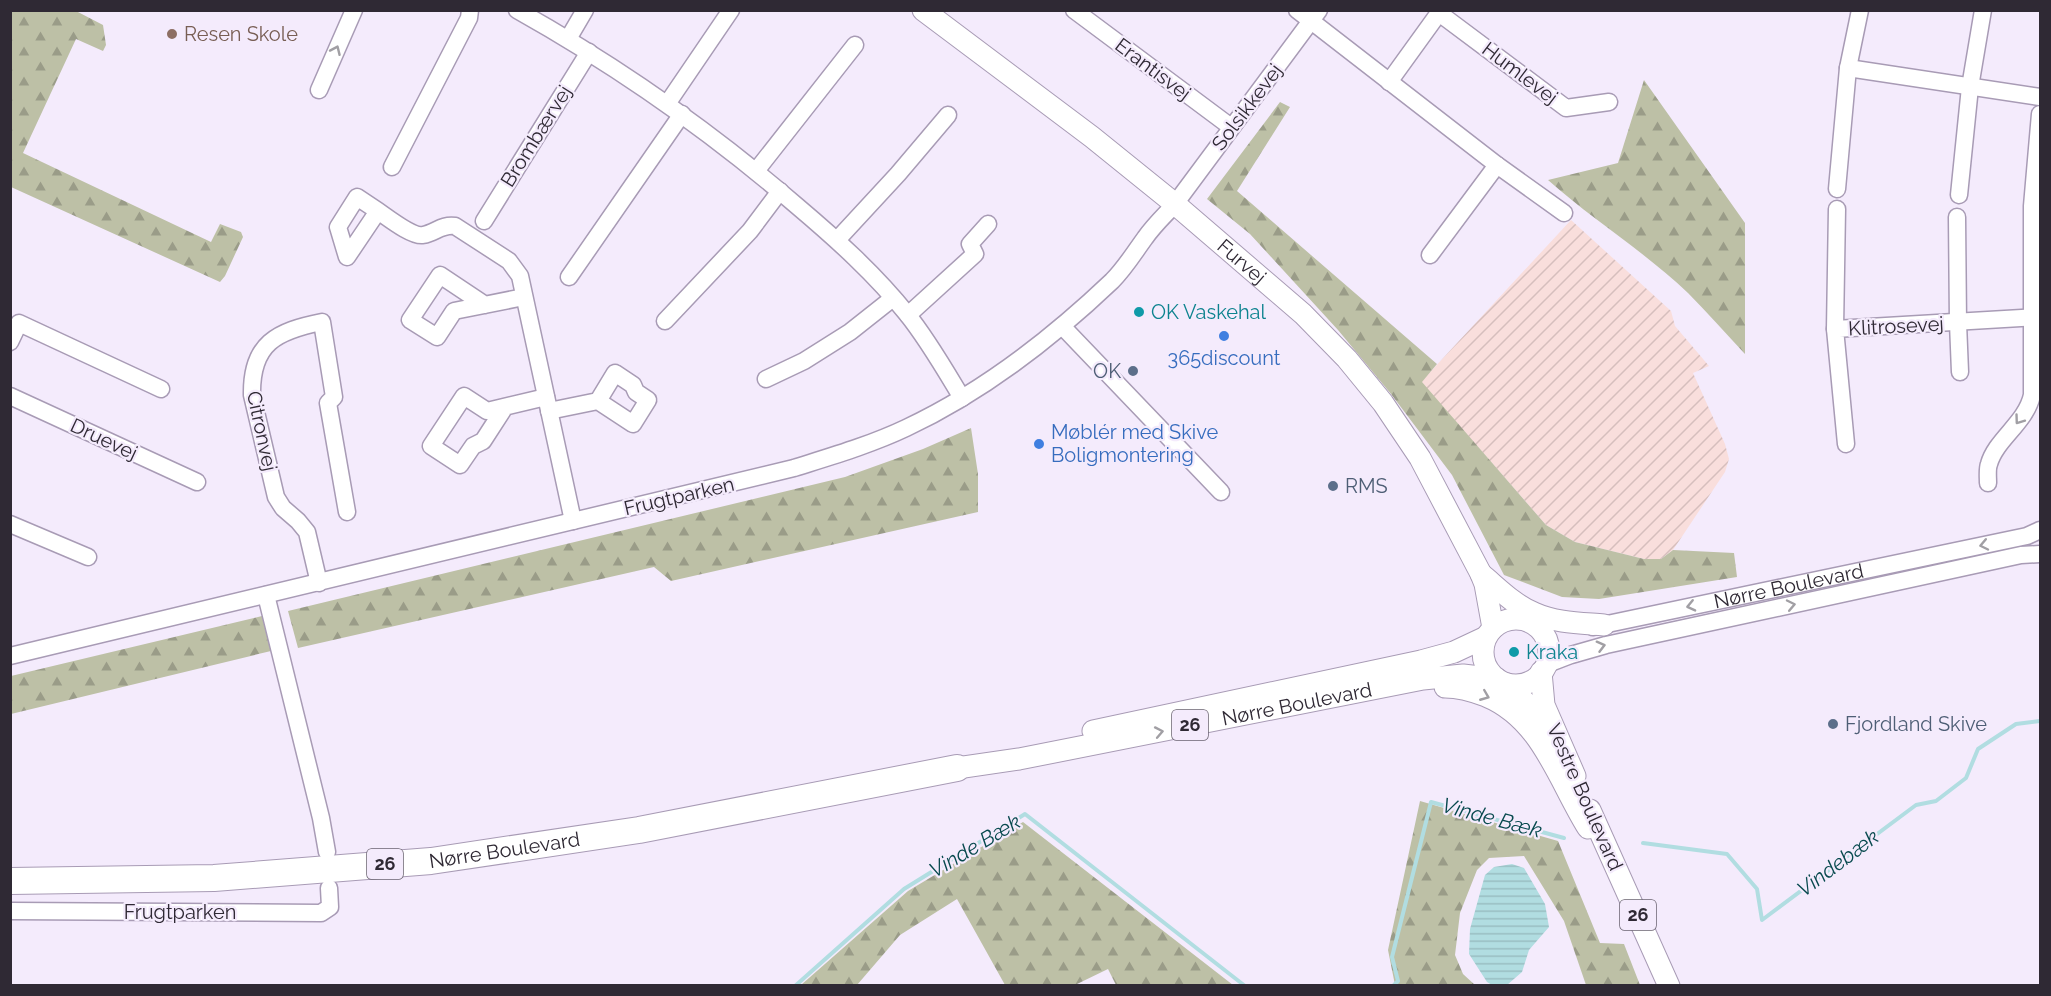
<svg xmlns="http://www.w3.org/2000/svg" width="2051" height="996" font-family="Raleway,sans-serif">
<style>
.industrial{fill:url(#industrial-furrows)}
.forest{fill:url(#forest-firs)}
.water{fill:url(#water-rules)}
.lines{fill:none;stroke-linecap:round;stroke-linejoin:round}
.stream{stroke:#b1dde1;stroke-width:4}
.minor-casing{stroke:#a89bb5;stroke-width:19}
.major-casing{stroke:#a89bb5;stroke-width:23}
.highway-casing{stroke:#a89bb5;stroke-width:28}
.minor{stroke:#fff;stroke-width:16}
.major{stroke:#fff;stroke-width:21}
.highway{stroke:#fff;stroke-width:26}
.oneway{stroke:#a19fa4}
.education-dot{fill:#8d6e63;stroke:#f4ebfc;stroke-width:2}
.culture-dot{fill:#0f9aa8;stroke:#f4ebfc;stroke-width:2}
.shop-dot{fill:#3f7fe0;stroke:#f4ebfc;stroke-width:2}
.service-dot{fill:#5c6f8a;stroke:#f4ebfc;stroke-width:2}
.labels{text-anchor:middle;stroke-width:4.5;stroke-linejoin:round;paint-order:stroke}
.shield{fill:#f4ebfc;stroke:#6a6370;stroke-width:1.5}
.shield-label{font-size:18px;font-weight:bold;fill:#2f2934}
.education-label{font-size:20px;fill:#785e54;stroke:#f4ebfc;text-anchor:start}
.street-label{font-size:20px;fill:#2f2934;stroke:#f4ebfc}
.culture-label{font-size:20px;fill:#0d838f;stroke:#f4ebfc;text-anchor:start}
.shop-label{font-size:20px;fill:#366cbe;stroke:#f4ebfc}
.service-label{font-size:20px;fill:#4e5e75;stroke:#f4ebfc;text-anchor:start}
.water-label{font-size:21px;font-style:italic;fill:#07494e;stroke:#f4ebfc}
</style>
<defs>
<pattern id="industrial-furrows" width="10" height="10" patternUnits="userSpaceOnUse" patternTransform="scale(1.5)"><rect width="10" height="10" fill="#f9dedc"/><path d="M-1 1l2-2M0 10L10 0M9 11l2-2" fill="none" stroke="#d6bebd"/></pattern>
<pattern id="forest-firs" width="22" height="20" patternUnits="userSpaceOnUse" patternTransform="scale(1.5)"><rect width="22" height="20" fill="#bdc0a6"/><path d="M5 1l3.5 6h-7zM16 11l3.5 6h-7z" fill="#9a9c88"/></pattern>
<pattern id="water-rules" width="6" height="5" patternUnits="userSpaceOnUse" patternTransform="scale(1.5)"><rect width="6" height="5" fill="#b1dde1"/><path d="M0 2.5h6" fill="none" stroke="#99bec2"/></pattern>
</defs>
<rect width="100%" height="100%" fill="#f4ebfc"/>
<path class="industrial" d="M 1571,220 L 1671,311 L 1675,326 L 1709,366 L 1693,373 L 1725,444 L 1729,459 L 1725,472 L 1673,550 L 1661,559 L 1644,559 L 1575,542 L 1546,525 L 1421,382 Z"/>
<path class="forest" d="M 11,10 L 76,11 L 103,25 L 106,45 L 103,51 L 76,39 L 23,153 L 211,242 L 220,224 L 241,232 L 243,237 L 225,276 L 220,282 L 11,187 Z
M 1644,80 L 1745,223 L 1745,354 C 1726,334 1708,313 1688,293 C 1645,252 1593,220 1548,180 L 1618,163 Z
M 1280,102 L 1290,107 L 1237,191 L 1437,364 L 1422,382 L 1546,525 L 1575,542 L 1644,559 L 1661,559 L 1673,550 L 1734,553 L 1737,577 L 1599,599 L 1562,597 L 1504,575 L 1452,475 L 1391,394 L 1338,330 L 1250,234 L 1207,199 Z
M 971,428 L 978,474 L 978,512 L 671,581 L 654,567 L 298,648 L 288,611 L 845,477 L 923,449 Z
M 262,616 L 271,651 L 11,714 L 11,676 Z
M 1420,801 L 1558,841 L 1600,943 L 1624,944 L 1640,985 L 1586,985 L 1564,921 L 1524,856 L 1489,858 L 1477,870 L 1460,913 L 1455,955 L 1463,974 L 1475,985 L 1395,985 L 1388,950 Z
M 1023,822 L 1233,985 L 1116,985 L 1108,969 L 1075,985 L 1005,985 L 957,899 L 900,935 L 857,985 L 801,985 L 908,891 Z"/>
<path class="water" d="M 1512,864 L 1524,868 L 1545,904 L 1549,927 L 1529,950 L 1522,972 L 1507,985 L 1492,985 L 1487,982 L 1469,954 L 1470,929 L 1485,875 L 1494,867 Z"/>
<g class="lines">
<path class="stream" d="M 1643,843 L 1727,854 L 1757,889 L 1762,920 L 1916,805 L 1936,801 L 1966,778 L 1978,749 L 2016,724 L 2040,721
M 795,986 L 904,889 L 1025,814 L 1245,986
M 1393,986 L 1398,981 L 1392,957 L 1431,802 L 1564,838"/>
<defs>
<g id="minor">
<path d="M 517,10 C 617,66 710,131 797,206 C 836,239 875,274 907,314 C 928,340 945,370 962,398"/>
<path d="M 1074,10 L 1231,127"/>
<path d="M 1297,10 L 1497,165 L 1564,213"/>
<path d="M 1439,13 L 1566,108 L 1609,102"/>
<path d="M 568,39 L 585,10"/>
<path d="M 1848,68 L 2040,97"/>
<path d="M 1389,82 L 1441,10"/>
<path d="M 319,90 L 354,10"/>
<path d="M 667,104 L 731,10"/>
<path d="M 392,167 L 469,18 L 470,10"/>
<path d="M 756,171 L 855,45"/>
<path d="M 1837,189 L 1848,68 L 1860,10"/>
<path d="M 1959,195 L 1970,87 L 1983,10"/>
<path d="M 378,211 L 357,197 L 338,227 L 347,257 L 378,211 C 387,217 412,237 423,235 C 435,233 442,224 455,226 L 509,261 L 520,276 L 573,521"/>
<path d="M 1957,217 L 1958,323 L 1960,372"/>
<path d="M 484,221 L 589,52"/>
<path d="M 837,240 L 898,174 L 948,115"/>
<path d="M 1430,255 L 1497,165"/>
<path d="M 569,277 L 682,114"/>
<path d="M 485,305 L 440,275 L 410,320 L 437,337 L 454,311 L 524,297"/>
<path d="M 908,315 L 975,254 L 970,244 L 988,224"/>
<path d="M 665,321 L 750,231 L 780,191"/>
<path d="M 1062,326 L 1221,492"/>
<path d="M 1835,329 L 1837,209"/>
<path d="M 10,342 L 19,323 L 161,389"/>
<path d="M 766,379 L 804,361 L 850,332 L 893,298"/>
<path d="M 10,396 L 197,482"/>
<path d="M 505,407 L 483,441 L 473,446 L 460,465 L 431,446 L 464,396 L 487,411 L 546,397"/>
<path d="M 549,411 L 598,401 L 615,373 L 633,385 L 636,392 L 648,400 L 633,424 L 598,401"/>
<path d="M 1846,444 L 1835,329 L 2040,317"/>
<path d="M 1988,483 C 1988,477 1987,469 1989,464 C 1996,439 2026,423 2032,395 L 2032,206 L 2040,114"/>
<path d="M 10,524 L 88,557"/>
<path d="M 319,583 L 307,532 L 298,521 L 283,508 L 276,497 L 252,395 C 251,343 277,331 322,322 L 334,397 L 328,403 L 347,512"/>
<path d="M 266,595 L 321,818 L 327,852"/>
<path id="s1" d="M 1593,627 L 2027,536 L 2040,530"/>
<path d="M 10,656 L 794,468 C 832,456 870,445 906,428 C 983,392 1050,340 1112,281 C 1125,268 1134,253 1145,238 C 1154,225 1165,215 1175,204 L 1319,10"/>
<path d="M 1545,665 L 1571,655 L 1606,645 L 2021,555 L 2040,554"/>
<path d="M 10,911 L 321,913 L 330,907 L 329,888"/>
</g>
<g id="major">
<path id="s2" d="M 923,10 L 1092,137 L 1175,204 L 1303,314 L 1347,359 L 1383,403 L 1420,458 L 1481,574 L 1485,584 L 1493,628"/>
<path d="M 1481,574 C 1497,587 1514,605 1534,613 C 1556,623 1581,623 1604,625"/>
<circle cx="1516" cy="652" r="33"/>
<path d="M 1541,672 L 1544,705 L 1575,776"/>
<path d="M 1507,684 L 1533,710 L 1545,729"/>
<path d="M 1445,687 C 1459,687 1473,691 1486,696 C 1542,719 1558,780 1588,828"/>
<path d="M 1093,731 L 1421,661 L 1454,652 L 1486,637"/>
<path id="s3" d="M 957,768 L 1019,759 L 1423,679 L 1463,675 L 1497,679"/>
<path d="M 1590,810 L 1669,986"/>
</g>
<g id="highway">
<path id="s4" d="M 10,881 L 214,878 L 431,861 L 639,830 L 957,768"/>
</g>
</defs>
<use href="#minor" class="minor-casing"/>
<use href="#major" class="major-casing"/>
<use href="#highway" class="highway-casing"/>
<use href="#minor" class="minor"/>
<use href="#major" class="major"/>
<use href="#highway" class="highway"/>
</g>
<defs><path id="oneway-chevron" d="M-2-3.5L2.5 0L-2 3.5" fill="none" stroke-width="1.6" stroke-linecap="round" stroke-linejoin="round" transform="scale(1.5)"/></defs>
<g class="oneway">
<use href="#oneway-chevron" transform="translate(336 50) rotate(-66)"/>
<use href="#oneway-chevron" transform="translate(2019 420) rotate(126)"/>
<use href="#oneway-chevron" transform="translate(1984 545) rotate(168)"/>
<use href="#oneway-chevron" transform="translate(1791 605) rotate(-12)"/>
<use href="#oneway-chevron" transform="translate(1691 606) rotate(167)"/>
<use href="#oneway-chevron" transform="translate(1601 646) rotate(-15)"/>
<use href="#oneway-chevron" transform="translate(1485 696) rotate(22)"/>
<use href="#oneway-chevron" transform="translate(1159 732) rotate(-11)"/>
</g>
<circle class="education-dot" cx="172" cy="34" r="6"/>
<g class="culture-dot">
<circle cx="1139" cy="312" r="6"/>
<circle cx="1514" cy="652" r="6"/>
</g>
<g class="shop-dot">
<circle cx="1224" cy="336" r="6"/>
<circle cx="1039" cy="444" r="6"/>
</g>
<g class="service-dot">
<circle cx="1133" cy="371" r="6"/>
<circle cx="1333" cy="486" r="6"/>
<circle cx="1833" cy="724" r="6"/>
</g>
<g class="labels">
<g class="shield">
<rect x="1172" y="710" width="36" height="30" rx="4.5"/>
<rect x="367" y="849" width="36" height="30" rx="4.5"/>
<rect x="1620" y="900" width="36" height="30" rx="4.5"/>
</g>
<g class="shield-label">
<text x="1190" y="731">26</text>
<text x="385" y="870">26</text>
<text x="1638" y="921">26</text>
</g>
<g class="education-label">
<text x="184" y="41">Resen Skole</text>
</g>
<g class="street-label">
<text transform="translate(1153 69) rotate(37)" y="7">Erantisvej</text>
<text transform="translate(1520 73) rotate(37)" y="7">Humlevej</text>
<text transform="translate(1247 107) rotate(-53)" y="7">Solsikkevej</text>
<text transform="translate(536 136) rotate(-58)" y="7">Brombærvej</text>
<text dy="7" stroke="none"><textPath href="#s2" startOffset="406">Furvej</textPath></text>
<text transform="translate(1896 326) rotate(-3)" y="7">Klitrosevej</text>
<text transform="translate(262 431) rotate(78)" y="7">Citronvej</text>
<text transform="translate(104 439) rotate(25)" y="7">Druevej</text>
<text transform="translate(679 496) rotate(-13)" y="7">Frugtparken</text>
<text dy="7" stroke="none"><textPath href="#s1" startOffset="200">Nørre Boulevard</textPath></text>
<text dy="7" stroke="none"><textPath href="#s3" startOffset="346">Nørre Boulevard</textPath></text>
<text transform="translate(1585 797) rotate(66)" y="7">Vestre Boulevard</text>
<text dy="7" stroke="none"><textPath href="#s4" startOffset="496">Nørre Boulevard</textPath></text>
<text x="180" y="919">Frugtparken</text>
</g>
<g class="culture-label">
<text x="1151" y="319">OK Vaskehal</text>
<text x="1526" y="659">Kraka</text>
</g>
<g class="shop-label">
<text x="1224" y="365">365discount</text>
<text x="1051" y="439" text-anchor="start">Møblér med Skive<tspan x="1051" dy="23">Boligmontering</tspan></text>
</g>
<g class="service-label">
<text x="1121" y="378" text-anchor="end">OK</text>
<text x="1345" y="493">RMS</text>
<text x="1845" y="731">Fjordland Skive</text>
</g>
<g class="water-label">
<text transform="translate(1492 818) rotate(15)" y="7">Vinde Bæk</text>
<text transform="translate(975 846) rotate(-31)" y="7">Vinde Bæk</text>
<text transform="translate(1838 863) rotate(-37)" y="7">Vindebæk</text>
</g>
</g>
<rect width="2051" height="996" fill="none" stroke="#2f2934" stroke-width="24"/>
</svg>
